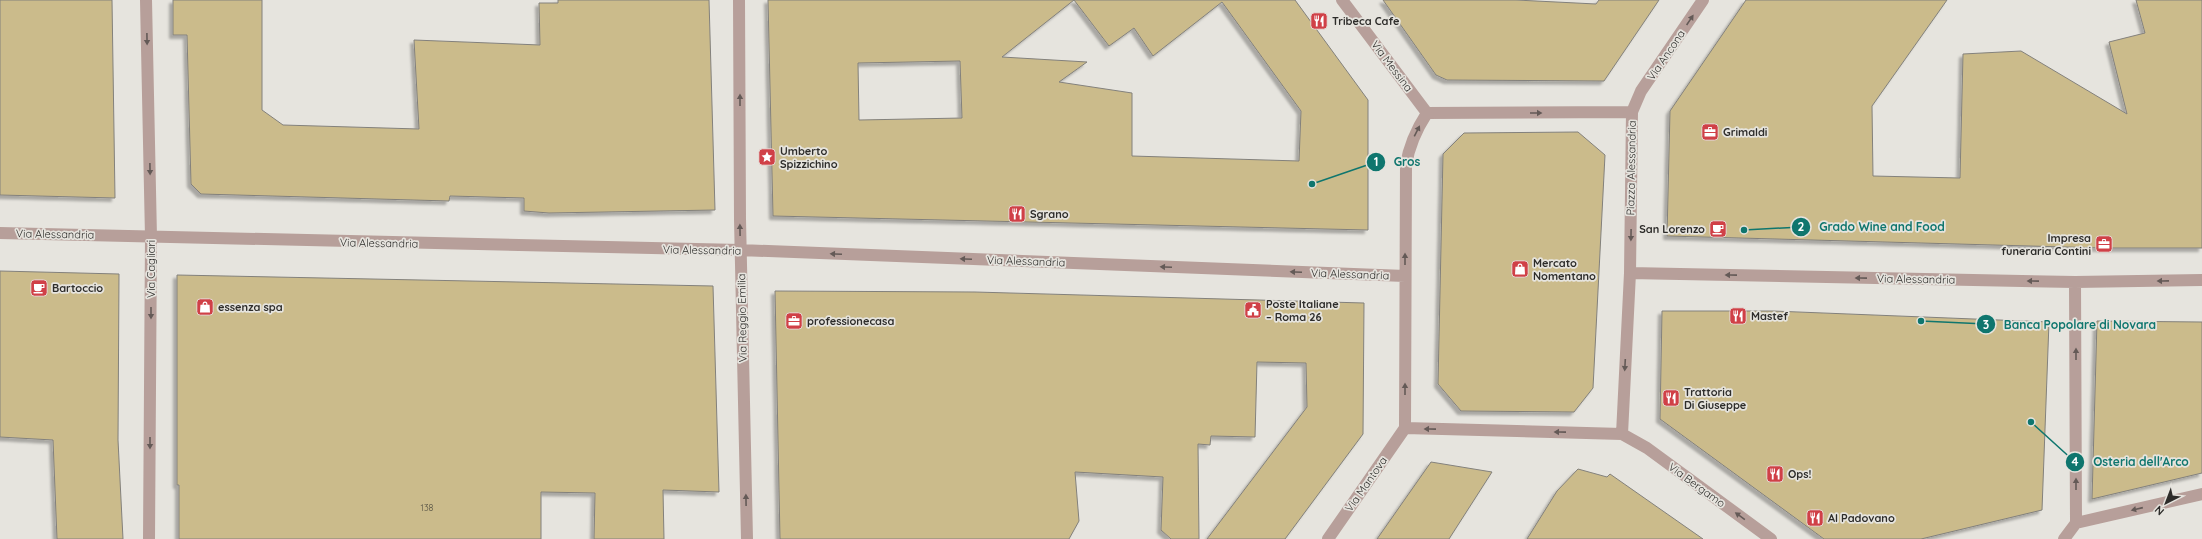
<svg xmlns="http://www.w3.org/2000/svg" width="2202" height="539" font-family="Quicksand,sans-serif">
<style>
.building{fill:#cbbb8b;stroke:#83817c;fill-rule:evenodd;filter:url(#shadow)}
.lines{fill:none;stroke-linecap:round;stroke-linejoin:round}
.minor{stroke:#b79f9a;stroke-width:12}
.oneway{fill:#645a57}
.labels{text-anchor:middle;stroke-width:3.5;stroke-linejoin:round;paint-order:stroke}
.number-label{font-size:9px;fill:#545042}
.poi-label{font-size:11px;font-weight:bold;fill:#2d2c2a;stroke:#e6e4de;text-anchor:start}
.street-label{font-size:11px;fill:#2d2c2a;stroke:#e6e4de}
.leader{fill:none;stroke:#0f766e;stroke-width:1.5}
.callout-dot{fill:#0f766e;stroke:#e6e4de;stroke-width:1.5}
.mark-label{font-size:12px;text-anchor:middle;font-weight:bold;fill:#fff}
.callout-label{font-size:12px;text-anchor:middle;font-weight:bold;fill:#0f766e;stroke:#e6e4de;stroke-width:3.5;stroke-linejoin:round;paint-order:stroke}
</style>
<defs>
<filter id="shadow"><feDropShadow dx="-3.5" dy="3.5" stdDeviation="1" flood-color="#0004"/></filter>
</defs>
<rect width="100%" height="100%" fill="#e6e4de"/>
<path class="building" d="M 0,0 L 112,0 L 115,198 L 0,195 Z
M 173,0 L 262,0 L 262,110 L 283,125 L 419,129 L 414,40 L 540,45 L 539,3 L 558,3 L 558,0 L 709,0 L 715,210 L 549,213 L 524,211 L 524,198 L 450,196 L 449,201 L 201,194 L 191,184 L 187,35 L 173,35 Z
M 768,0 L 1295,0 L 1368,100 L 1368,230 L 773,216 ZM 1074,0 L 1109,46 L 1134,28 L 1153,56 L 1222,2 L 1301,111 L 1299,161 L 1132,156 L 1132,93 L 1059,82 L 1087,62 L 1002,57 ZM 960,61 L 962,118 L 859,120 L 858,63 Z
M 1383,0 L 1516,0 L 1596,4 L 1599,0 L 1659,0 L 1604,81 L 1447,80 L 1436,75 Z
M 1746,0 L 1947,0 L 1872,106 L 1873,176 L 1960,178 L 1963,54 L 2021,51 L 2127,114 L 2109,42 L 2145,33 L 2136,0 L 2202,0 L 2202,248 L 2102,248 L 1667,236 L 1670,111 Z
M 1578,132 L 1605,155 L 1593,388 L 1574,412 L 1461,411 L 1438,384 L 1443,154 L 1464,133 Z
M 0,271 L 119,274 L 118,440 L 123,539 L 57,539 L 53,440 L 0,437 Z
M 177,275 L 713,286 L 719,492 L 663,490 L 664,539 L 594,539 L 595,493 L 541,492 L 541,539 L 179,539 L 179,485 L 177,485 Z
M 775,291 L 975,292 L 1364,303 L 1363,434 L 1285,539 L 1207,539 L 1307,407 L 1306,363 L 1257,362 L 1255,437 L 1211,436 L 1210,445 L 1198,444 L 1199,539 L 1171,539 L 1161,530 L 1163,477 L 1075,472 L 1079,521 L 1069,539 L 780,539 Z
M 1662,311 L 1773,311 L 2049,322 L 2042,510 L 1921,539 L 1824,539 L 1660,419 Z
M 2097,321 L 2202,322 L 2202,473 L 2092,499 Z
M 1431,462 L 1492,472 L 1449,539 L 1377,539 Z
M 1578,469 L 1607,477 L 1610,474 L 1703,539 L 1527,539 L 1557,491 Z"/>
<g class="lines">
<path class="minor" d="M 146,0 L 151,237 L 149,539
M 739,0 L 740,219 L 747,539
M 1342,0 L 1427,113
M 0,233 L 740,250 L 1405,276
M 1630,273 L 2075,282 L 2202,280
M 2075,282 L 2076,523
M 1405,428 L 1622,434 L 1630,273 L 1632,112 L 1641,91 L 1703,0
M 1405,428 L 1406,165 C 1409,146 1416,130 1427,113 L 1632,112
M 1622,434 L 1647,448 L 1771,539
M 2076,523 L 2202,494
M 1328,539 L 1405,428
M 2064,539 L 2076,523"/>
</g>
<defs><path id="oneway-solid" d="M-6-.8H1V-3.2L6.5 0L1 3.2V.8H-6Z"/></defs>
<g class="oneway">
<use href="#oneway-solid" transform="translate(1690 20) rotate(-56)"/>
<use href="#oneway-solid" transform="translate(147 39) rotate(89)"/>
<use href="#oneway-solid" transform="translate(740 100) rotate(-90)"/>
<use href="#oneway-solid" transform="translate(1536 113)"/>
<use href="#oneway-solid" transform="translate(1417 131) rotate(-63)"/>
<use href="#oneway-solid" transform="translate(150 169) rotate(89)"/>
<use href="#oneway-solid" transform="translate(740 230) rotate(-91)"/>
<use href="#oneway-solid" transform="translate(1631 235) rotate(91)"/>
<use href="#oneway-solid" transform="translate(836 254) rotate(-178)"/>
<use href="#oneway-solid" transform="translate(966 259) rotate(-178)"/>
<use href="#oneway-solid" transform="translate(1405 259) rotate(-90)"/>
<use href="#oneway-solid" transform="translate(1166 267) rotate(-178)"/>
<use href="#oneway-solid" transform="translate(1296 272) rotate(-178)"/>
<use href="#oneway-solid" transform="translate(1731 275) rotate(-179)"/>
<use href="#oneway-solid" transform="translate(1861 278) rotate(-179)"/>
<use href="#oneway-solid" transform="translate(2033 281) rotate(-179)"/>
<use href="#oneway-solid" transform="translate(2163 281) rotate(179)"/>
<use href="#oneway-solid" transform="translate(151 313) rotate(90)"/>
<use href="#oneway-solid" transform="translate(2076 354) rotate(-90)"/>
<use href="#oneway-solid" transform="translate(1625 365) rotate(93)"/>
<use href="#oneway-solid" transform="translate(1405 389) rotate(-90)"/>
<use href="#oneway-solid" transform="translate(1430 429) rotate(-179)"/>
<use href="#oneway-solid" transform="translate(1560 432) rotate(-179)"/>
<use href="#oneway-solid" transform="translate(150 443) rotate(90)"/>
<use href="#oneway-solid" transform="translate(2076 484) rotate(-90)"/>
<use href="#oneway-solid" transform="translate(746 500) rotate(-91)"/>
<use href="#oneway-solid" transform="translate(2137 509) rotate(167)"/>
<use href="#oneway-solid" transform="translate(1740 516) rotate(-144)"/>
</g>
<defs>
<symbol id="restaurant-square" viewBox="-11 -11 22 22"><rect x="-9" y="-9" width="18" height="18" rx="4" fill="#d04047" stroke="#e6e4de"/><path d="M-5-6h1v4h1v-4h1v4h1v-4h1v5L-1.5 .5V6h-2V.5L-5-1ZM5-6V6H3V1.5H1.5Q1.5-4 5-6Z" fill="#fff"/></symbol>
<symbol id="office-square" viewBox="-11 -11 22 22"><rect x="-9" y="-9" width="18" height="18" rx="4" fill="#d04047" stroke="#e6e4de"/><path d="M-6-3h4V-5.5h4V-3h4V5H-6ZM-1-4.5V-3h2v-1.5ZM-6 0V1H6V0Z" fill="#fff"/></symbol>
<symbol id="sight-square" viewBox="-11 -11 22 22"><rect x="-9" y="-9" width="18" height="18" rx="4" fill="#d04047" stroke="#e6e4de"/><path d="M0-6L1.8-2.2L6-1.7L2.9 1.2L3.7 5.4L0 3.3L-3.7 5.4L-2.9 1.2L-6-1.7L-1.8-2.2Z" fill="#fff"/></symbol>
<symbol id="cafe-square" viewBox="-11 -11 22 22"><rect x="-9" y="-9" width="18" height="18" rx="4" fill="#d04047" stroke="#e6e4de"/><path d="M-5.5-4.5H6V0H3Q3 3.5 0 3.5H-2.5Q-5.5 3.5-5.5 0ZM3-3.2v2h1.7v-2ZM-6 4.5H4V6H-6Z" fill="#fff"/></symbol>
<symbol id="shop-square" viewBox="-11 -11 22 22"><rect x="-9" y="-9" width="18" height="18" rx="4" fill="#d04047" stroke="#e6e4de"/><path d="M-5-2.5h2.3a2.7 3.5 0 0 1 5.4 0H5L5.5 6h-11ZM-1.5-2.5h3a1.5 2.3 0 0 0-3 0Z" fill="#fff"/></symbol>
<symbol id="civic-square" viewBox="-11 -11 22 22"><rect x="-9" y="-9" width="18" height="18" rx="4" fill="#d04047" stroke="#e6e4de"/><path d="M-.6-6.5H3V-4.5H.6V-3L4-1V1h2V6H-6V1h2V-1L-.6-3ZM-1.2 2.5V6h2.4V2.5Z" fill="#fff"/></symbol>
</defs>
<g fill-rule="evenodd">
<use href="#restaurant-square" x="1309" y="11" width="20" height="20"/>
<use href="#office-square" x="1700" y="122" width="20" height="20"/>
<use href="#sight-square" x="757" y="147" width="20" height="20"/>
<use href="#restaurant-square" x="1007" y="204" width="20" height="20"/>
<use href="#cafe-square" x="1708" y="219" width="20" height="20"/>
<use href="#office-square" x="2094" y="234" width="20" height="20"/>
<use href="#shop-square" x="1510" y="259" width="20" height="20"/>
<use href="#cafe-square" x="29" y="278" width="20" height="20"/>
<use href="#shop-square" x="195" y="297" width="20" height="20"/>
<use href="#civic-square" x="1243" y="300" width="20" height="20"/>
<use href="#restaurant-square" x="1728" y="306" width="20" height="20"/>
<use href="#office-square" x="784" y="311" width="20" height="20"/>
<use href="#restaurant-square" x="1661" y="388" width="20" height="20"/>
<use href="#restaurant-square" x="1765" y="464" width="20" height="20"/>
<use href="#restaurant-square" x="1805" y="508" width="20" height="20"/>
</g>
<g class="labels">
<g class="number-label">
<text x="427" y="511">138</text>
</g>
<g class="poi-label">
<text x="1332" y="25">Tribeca Cafe</text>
<text x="1723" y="136">Grimaldi</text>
<text x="780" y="155">Umberto<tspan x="780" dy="13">Spizzichino</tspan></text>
<text x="1030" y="218">Sgrano</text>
<text x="1705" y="233" text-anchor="end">San Lorenzo</text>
<text x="2091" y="242" text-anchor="end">Impresa<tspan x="2091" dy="13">funeraria Contini</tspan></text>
<text x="1533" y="267">Mercato<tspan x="1533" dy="13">Nomentano</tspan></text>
<text x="52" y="292">Bartoccio</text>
<text x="1266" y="308">Poste Italiane<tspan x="1266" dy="13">– Roma 26</tspan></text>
<text x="218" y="311">essenza spa</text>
<text x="1751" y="320">Mastef</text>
<text x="807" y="325">professionecasa</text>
<text x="1684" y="396">Trattoria<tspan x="1684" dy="13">Di Giuseppe</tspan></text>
<text x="1788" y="478">Ops!</text>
<text x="1828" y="522">Al Padovano</text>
</g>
<g class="street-label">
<text transform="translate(1666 55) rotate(-56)" y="4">Via Ancona</text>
<text transform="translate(1392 66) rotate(53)" y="4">Via Messina</text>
<text transform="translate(1631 168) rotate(-89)" y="4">Piazza Alessandria</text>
<text transform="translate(55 234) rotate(1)" y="4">Via Alessandria</text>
<text transform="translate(379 243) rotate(1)" y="4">Via Alessandria</text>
<text transform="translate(702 250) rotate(1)" y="4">Via Alessandria</text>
<text transform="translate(1026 261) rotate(2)" y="4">Via Alessandria</text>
<text transform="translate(151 269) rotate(-90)" y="4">Via Cagliari</text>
<text transform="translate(1350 274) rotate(2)" y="4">Via Alessandria</text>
<text transform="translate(1916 279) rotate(1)" y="4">Via Alessandria</text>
<text transform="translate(742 318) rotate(-91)" y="4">Via Reggio Emilia</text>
<text transform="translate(1366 484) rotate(-55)" y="4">Via Mantova</text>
<text transform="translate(1697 485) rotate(36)" y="4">Via Bergamo</text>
</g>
</g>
<path class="leader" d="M1312 184L1376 162M1744 230L1801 227M1921 321L1986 324M2031 422L2075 462"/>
<g class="callout-dot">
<circle cx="1312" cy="184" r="4"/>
<circle cx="1744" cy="230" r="4"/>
<circle cx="1921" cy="321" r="4"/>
<circle cx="2031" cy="422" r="4"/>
<circle cx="1376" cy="162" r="10"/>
<circle cx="1801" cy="227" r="10"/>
<circle cx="1986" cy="324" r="10"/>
<circle cx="2075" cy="462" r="10"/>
</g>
<g class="mark-label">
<text x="1376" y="166">1</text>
<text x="1801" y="231">2</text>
<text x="1986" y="329">3</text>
<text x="2075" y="466">4</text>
</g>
<g class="callout-label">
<text x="1407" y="166">Gros</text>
<text x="1882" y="231">Grado Wine and Food</text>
<text x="2080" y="329">Banca Popolare di Novara</text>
<text x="2141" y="466">Osteria dell'Arco</text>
</g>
<g transform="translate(2166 503) rotate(222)" stroke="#e6e4de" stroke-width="3" paint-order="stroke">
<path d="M0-3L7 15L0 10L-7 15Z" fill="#2d2c2a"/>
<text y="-6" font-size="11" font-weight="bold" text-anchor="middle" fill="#2d2c2a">N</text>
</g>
</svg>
